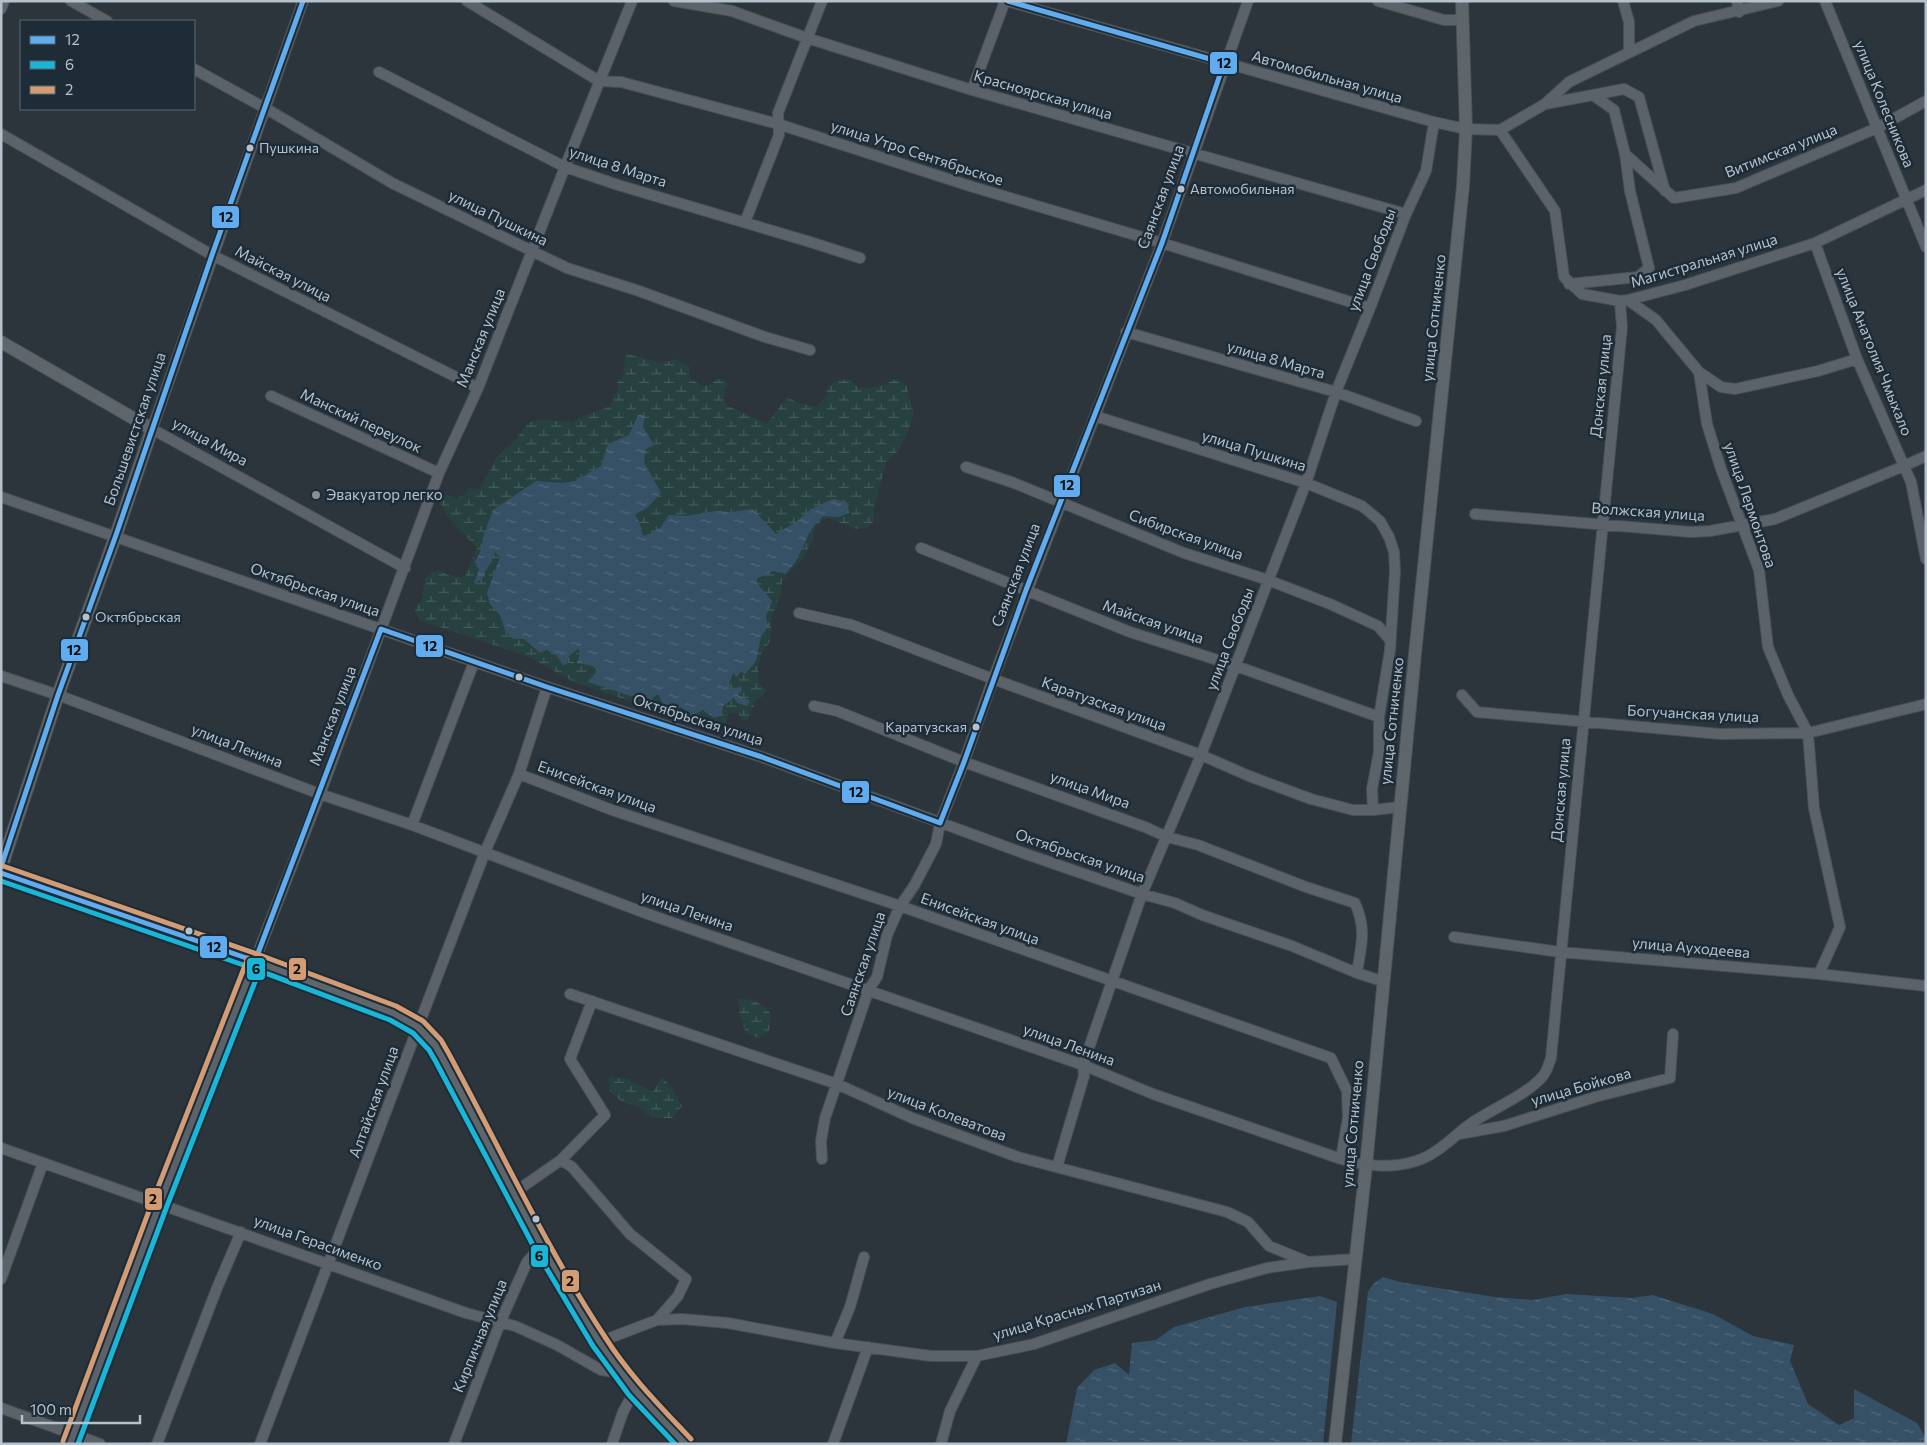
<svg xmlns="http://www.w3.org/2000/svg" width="1927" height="1445" font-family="Commissioner,sans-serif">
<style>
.wetland{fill:url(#wetland-marsh)}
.water{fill:url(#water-ripples)}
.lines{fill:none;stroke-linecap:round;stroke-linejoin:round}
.minor-casing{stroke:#495055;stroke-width:12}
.major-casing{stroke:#495158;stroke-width:14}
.minor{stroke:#5c6269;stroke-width:10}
.major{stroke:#5e656b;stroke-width:12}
.bus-1-casing{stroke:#1d2c37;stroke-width:9}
.bus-2-casing{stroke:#1d2c37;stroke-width:9}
.bus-3-casing{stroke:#1d2c37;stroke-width:9}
.bus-1{stroke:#60acee;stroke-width:5}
.bus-2{stroke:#1ab6d8;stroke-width:5}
.bus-3{stroke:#d39c74;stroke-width:5}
.bus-dot{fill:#b5c1cc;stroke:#1d2c37;stroke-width:2}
.poi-dot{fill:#859099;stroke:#1d2c37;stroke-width:2}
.labels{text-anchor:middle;stroke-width:5;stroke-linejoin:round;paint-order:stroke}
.bus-label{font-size:14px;fill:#b5c1cc;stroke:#1d2c37;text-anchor:start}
.street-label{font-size:15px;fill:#b5c1cc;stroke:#1d2c37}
.poi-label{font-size:15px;fill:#b5c1cc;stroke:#1d2c37;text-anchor:start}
.line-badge{stroke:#1d2c37;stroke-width:2}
.pale-badge-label{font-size:14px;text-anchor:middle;font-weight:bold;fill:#111}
</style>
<defs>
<pattern id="wetland-marsh" width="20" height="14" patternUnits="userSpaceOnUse" patternTransform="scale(1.25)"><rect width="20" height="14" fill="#274141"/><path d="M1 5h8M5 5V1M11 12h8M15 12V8" fill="none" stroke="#445b5b"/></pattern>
<pattern id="water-ripples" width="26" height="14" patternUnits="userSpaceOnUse" patternTransform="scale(1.25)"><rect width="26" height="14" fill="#365166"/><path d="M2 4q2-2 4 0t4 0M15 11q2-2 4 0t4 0" fill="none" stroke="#51687b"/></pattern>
</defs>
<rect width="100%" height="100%" fill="#2b353b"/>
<path class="wetland" d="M 625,353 L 662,363 L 676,359 L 690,367 L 689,373 L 690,379 L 704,386 L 711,384 L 715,379 L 722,380 L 728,384 L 723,398 L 726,405 L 767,424 L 787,397 L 799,403 L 816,407 L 826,397 L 827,388 L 835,381 L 850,379 C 852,381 856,385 859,387 C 871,390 886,384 896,379 L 906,384 L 914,414 L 907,434 L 897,452 L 886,462 L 874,508 L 874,521 L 867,528 L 856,529 L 829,518 L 822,520 L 815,528 L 813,540 L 804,557 L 782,581 L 781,594 L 777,602 L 777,609 L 772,614 L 770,641 L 761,655 L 758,669 L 759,683 L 766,690 L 762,697 L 756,700 L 748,720 L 742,720 L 737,713 L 729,713 L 726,723 L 708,728 L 574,682 L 529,657 L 419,620 L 415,611 L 417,605 L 422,600 L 425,579 L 431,572 L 439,570 C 448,576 455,578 465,576 L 477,548 L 448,517 L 439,501 L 441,496 L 448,495 L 455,498 L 462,496 L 469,488 L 480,489 L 498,455 L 512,444 L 528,423 L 538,420 L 564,421 L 572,423 C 584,413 599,413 611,405 L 613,395 L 618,391 L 617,383 L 623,377 C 623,368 626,363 625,353 Z
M 738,999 C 755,998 760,1003 771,1014 L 769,1031 L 759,1038 L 746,1033 L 740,1016 Z
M 609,1077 L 628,1079 L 653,1092 L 662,1077 L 672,1088 L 682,1106 L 672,1118 L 652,1118 L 639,1107 L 621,1101 L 610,1092 Z"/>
<path class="water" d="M 638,415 L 645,415 L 643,427 L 654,445 L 646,449 L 644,462 L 661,493 L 647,508 L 635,514 L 641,527 L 643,537 L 661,527 L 669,515 L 686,516 L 716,511 L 731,512 L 753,509 L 776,534 L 796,522 L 811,509 L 833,499 L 847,502 L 849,513 L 838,517 L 824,516 C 808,528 805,545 796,561 C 793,566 789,568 786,574 L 773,571 L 754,580 L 772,601 L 766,616 L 768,627 L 761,637 L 756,661 L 745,674 L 741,671 L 737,677 L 733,673 L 729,684 L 732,690 L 741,686 L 742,690 L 738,695 L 750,701 L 747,706 L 737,703 L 734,698 L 723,706 L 722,715 L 714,718 L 703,710 L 694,715 L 680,707 L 678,712 L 664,708 L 659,695 L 656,695 L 649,702 L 588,682 L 597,671 L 593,666 L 577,663 L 580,653 L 578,649 L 568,657 L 567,664 L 563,665 L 556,655 L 546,650 L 540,653 L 524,639 L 513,639 L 505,630 L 500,615 L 490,604 L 487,593 L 500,557 L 493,551 L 492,561 L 485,571 L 485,576 L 474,584 L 479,569 L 475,562 L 481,550 L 484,534 L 493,510 L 536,481 L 563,483 L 575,481 L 601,466 L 608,444 L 629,435 Z
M 1383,1277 L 1400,1282 L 1495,1297 L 1532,1300 L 1567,1294 L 1632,1298 L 1653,1295 L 1713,1314 L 1753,1336 L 1794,1345 L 1790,1361 L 1808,1404 L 1839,1425 L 1854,1418 L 1854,1389 L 1917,1423 L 1926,1438 L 1926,1444 L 1351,1444 L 1368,1292 L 1373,1284 Z
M 1320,1296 L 1337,1302 L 1323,1444 L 1066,1444 L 1077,1388 L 1094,1370 L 1115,1363 L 1129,1375 L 1132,1343 L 1156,1340 L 1174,1327 L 1245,1307 Z"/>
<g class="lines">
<defs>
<path id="minor" d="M 71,1 L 107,21
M 303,1 L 152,429 L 405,568
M 467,1 L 599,81 L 621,82 L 778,124 L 973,187 L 1162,243 L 1370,308
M 674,1 L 732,11 L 807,38 L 972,90 L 1406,214
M 1007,1 L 1434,122 L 1466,129 L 1500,130 L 1555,211 L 1564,277 L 1582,294 L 1620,301 L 1628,300 L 1685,285 L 1815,243 L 1926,190
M 1378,1 L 1444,20 L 1463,20
M 1623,1 L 1629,22 L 1629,52
M 1737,1 L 1739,12
M 1825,1 L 1926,247
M 1,9 L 4,1
M 194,69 L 265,108 L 392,183 L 567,268 L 639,291 L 765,337 L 810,350
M 379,72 L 565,167 L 618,185 L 807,241 L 860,258
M 972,90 L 1005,1
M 1593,95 L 1624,89 L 1639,97 L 1665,191
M 1545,104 L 1593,95 L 1614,110 L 1625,154 L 1630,191 L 1649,268 L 1638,277 L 1569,284
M 1500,130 L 1545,104 L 1569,82 L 1694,21 L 1778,1
M 1,134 L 212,255 L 478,388
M 1625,154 L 1674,198 L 1736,188 L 1877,128 L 1926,101
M 745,222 L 779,135 L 778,113 L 822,1
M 1815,243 L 1857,359 L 1911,482 L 1926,559
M 1628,300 L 1656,320 L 1699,372 L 1707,424 L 1721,469 L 1759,570 L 1768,647 L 1788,695 L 1808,733 L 1814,808 L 1840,927 L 1819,974
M 1126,332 L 1336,392 L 1416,421
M 1699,372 L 1721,387 L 1735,389 L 1818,371 L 1857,359
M 271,396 L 439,473
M 1095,416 L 1306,483 L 1362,506 L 1380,521 L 1389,537 L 1394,552 L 1395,571 L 1390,650 L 1379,717 L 1379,752 L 1372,789 L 1373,810
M 966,467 L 1014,483 L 1184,553 L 1268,580 L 1330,604 L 1378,626 L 1390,640
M 1,497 L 547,687 L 762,757 L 1026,854 L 1142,894 L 1175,903 L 1202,915 L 1292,946 L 1357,973 L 1382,981
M 1475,514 L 1691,532 L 1710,531 L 1775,519 L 1904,466 L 1926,456
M 921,548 L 1130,632 L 1236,666 L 1379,717
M 799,613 L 852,625 L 993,679 L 1201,755 L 1249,776 L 1311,799 L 1353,810 L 1373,810 L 1400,807
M 1,676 L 58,695 L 320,794 L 412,825 L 645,913 L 1083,1065 L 1153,1094 L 1341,1159 C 1367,1166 1390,1169 1416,1161 C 1439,1154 1454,1135 1473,1122 C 1494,1108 1528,1094 1543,1076 C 1547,1071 1549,1064 1551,1058 L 1622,327 L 1620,301
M 1462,695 L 1477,712 L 1720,734 L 1808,733 L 1926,704
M 814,706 L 837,711 L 964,762 L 1145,827 L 1167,837 L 1198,845 L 1306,887 L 1355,903 C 1367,930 1361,945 1357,973
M 519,774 L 612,810 L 900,906 L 1331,1058 L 1347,1091 L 1348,1117 L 1341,1159
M 412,825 L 474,662
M 1454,937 L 1560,952 L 1819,974 L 1926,986
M 570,994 L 837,1084 L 912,1118 L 1018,1157 L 1227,1212 L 1248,1222 L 1269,1246 L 1308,1262
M 1459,1134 L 1504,1126 L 1595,1097 L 1670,1078 L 1673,1034
M 1,1148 L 466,1313 L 515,1326 L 557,1345 L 601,1370 L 621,1373
M 822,1159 L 821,1141 L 825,1118 L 869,989 L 877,977 L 887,935 L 900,906 L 914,886 L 936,844 L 940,823 L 964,762 L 993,679 L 1162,243 L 1248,1
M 561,1160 L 572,1167 L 630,1234 L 686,1279 L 678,1296 L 657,1320
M 1057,1167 L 1084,1076 L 1083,1065 L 1142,894 L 1201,755 L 1306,483 L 1336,392 L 1370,308 L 1406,214 L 1426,171 L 1434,122
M 515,1192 L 561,1160 L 605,1115 L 570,1059 L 592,1001
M 1,1279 L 43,1163
M 599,1342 L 657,1320 L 682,1319 L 728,1323 L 835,1343 L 931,1356 L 977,1356 L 1034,1344 L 1210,1284 L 1267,1268 L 1308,1262 L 1356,1259
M 835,1343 L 850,1307 L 864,1257
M 1,1408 L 100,1444
M 70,1444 L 160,1203 L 320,794 L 439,473 L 478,388 L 565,167 L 632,1
M 157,1444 L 217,1288 L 241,1232
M 260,1444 L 418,1027 L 485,852 L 519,774 L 547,687
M 454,1444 L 500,1323 L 527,1262 L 542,1245
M 612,1444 L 623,1412 L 635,1390
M 833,1444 L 868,1347
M 941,1444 L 950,1411 L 977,1356"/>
<path id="major" d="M 1,342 L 152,429 L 116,535 L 58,695 L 1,868
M 1,873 L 255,961 L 393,1013 L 418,1027 L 435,1045 L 443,1058 L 542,1245 L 599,1342 L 635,1390 L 685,1444
M 1335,1444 L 1366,1166 L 1415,654 L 1463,186 L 1466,129 L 1462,1"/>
</defs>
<use href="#minor" class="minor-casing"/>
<use href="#major" class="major-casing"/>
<use href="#minor" class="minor"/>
<use href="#major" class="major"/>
<defs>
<path id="bus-1" d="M 1,867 L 58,695 L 116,535 L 212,255 L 303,1
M 1,873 L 255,961 L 381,629 L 547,687 L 762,757 L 940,823 L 964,762 L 1026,590 L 1162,243 L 1224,63 L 1008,1"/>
<path id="bus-2" d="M 1,881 L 252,968 L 390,1020 L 413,1033 L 429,1050 L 436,1062 L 535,1249 L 593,1346 L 629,1395 L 675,1444
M 78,1444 L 167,1206 L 262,964"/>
<path id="bus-3" d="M 3,866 L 257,954 L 396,1006 L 423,1021 L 441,1040 L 449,1054 C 500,1148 546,1248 605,1337 C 629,1375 660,1406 691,1439
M 63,1441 L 153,1200 L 248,958"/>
</defs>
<use href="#bus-1" class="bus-1-casing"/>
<use href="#bus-2" class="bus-2-casing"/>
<use href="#bus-3" class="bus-3-casing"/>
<use href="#bus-1" class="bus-1"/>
<use href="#bus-2" class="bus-2"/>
<use href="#bus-3" class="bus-3"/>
</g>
<g class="bus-dot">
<circle cx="250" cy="148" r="4.5"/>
<circle cx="1181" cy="189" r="4.5"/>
<circle cx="86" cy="617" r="4.5"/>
<circle cx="519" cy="677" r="4.5"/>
<circle cx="976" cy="727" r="4.5"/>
<circle cx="189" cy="931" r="4.5"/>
<circle cx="536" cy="1219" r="4.5"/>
</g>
<circle class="poi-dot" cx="316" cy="495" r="5"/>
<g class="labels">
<g class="bus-label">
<text x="259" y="153">Пушкина</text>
<text x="1190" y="194">Автомобильная</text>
<text x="95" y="622">Октябрьская</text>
<text x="967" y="732" text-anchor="end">Каратузская</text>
</g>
<g class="street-label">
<text transform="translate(1327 77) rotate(16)" y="5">Автомобильная улица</text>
<text transform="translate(1043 95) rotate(16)" y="5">Красноярская улица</text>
<text transform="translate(1884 104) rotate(68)" y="5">улица Колесникова</text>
<text transform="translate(1781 151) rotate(-22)" y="5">Витимская улица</text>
<text transform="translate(917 153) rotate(18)" y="5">улица Утро Сентябрьское</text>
<text transform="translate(618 167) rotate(18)" y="5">улица 8 Марта</text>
<text transform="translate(1161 197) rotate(-70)" y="5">Саянская улица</text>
<text transform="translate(498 218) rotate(26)" y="5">улица Пушкина</text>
<text transform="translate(1372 260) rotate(-69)" y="5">улица Свободы</text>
<text transform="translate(1704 261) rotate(-17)" y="5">Магистральная улица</text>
<text transform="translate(283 274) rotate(27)" y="5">Майская улица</text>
<text transform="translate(1434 318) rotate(-84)" y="5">улица Сотниченко</text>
<text transform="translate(481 338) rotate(-68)" y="5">Манская улица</text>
<text transform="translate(1874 352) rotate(68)" y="5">улица Анатолия Чмыхало</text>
<text transform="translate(1276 360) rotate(16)" y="5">улица 8 Марта</text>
<text transform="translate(1601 386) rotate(-84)" y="5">Донская улица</text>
<text transform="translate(361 421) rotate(25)" y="5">Манский переулок</text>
<text transform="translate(135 429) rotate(-71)" y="5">Большевистская улица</text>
<text transform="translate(210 442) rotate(29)" y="5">улица Мира</text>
<text transform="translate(1254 451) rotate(17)" y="5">улица Пушкина</text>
<text transform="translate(1750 505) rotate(71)" y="5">улица Лермонтова</text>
<text transform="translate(1648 512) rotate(4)" y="5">Волжская улица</text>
<text transform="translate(1186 535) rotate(20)" y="5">Сибирская улица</text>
<text transform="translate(1016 575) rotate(-69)" y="5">Саянская улица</text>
<text transform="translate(315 590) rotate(19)" y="5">Октябрьская улица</text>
<text transform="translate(1153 622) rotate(19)" y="5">Майская улица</text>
<text transform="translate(1230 639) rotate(-69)" y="5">улица Свободы</text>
<text transform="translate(1104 704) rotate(20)" y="5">Каратузская улица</text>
<text transform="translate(1693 714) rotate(3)" y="5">Богучанская улица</text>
<text transform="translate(333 716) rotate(-69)" y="5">Манская улица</text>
<text transform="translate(698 720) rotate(18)" y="5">Октябрьская улица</text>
<text transform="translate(1392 721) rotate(-84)" y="5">улица Сотниченко</text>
<text transform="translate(237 746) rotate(21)" y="5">улица Ленина</text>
<text transform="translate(597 787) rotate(20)" y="5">Енисейская улица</text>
<text transform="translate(1090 790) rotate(20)" y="5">улица Мира</text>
<text transform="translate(1561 790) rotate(-85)" y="5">Донская улица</text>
<text transform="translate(1080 856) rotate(19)" y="5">Октябрьская улица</text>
<text transform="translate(687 911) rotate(19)" y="5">улица Ленина</text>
<text transform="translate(980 919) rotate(20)" y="5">Енисейская улица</text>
<text transform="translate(1691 948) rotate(5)" y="5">улица Ауходеева</text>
<text transform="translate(863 964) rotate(-71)" y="5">Саянская улица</text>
<text transform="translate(1069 1045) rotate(20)" y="5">улица Ленина</text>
<text transform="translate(1581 1087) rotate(-16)" y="5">улица Бойкова</text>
<text transform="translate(374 1102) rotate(-70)" y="5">Алтайская улица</text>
<text transform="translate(947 1114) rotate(21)" y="5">улица Колеватова</text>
<text transform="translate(1353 1124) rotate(-85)" y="5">улица Сотниченко</text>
<text transform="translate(318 1243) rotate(20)" y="5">улица Герасименко</text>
<text transform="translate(1077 1310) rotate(-17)" y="5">улица Красных Партизан</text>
<text transform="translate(480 1336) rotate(-68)" y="5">Кирпичная улица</text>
</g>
<g class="poi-label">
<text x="326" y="500">Эвакуатор легко</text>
</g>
</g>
<g class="line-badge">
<rect x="1209" y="51" width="29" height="24" rx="5" fill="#60acee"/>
<rect x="211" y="205" width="29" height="24" rx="5" fill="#60acee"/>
<rect x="1053" y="474" width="28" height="24" rx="5" fill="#60acee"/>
<rect x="415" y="634" width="29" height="24" rx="5" fill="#60acee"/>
<rect x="60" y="638" width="29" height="24" rx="5" fill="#60acee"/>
<rect x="841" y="780" width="29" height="24" rx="5" fill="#60acee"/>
<rect x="199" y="935" width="29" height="24" rx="5" fill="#60acee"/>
<rect x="288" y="957" width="19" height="24" rx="5" fill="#d39c74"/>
<rect x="246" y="957" width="20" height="24" rx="5" fill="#1ab6d8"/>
<rect x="144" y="1187" width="19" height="24" rx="5" fill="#d39c74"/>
<rect x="530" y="1244" width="19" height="24" rx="5" fill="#1ab6d8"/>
<rect x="561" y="1269" width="19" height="24" rx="5" fill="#d39c74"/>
</g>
<g class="pale-badge-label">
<text x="1224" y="68">12</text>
<text x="226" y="222">12</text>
<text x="1067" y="490">12</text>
<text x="430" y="651">12</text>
<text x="74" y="655">12</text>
<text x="856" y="797">12</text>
<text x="214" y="952">12</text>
<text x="297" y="974">2</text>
<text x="256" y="974">6</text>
<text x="153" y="1204">2</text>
<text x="539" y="1261">6</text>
<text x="570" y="1286">2</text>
</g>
<rect width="1927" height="1445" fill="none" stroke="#b5c1cc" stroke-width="5"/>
<rect x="20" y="20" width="175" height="90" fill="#1d2c37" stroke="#5a6873"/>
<rect x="30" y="36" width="25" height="8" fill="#60acee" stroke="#5a6873"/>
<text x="65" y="45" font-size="15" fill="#b5c1cc">12</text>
<rect x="30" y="61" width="25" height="8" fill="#1ab6d8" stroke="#5a6873"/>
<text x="65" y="70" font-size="15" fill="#b5c1cc">6</text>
<rect x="30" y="86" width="25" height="8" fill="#d39c74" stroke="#5a6873"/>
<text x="65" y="95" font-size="15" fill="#b5c1cc">2</text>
<path d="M22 1415v8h118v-8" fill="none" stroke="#b5c1cc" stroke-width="2.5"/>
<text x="30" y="1415" font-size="15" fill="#b5c1cc" stroke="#1d2c37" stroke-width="4" paint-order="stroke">100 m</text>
</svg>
